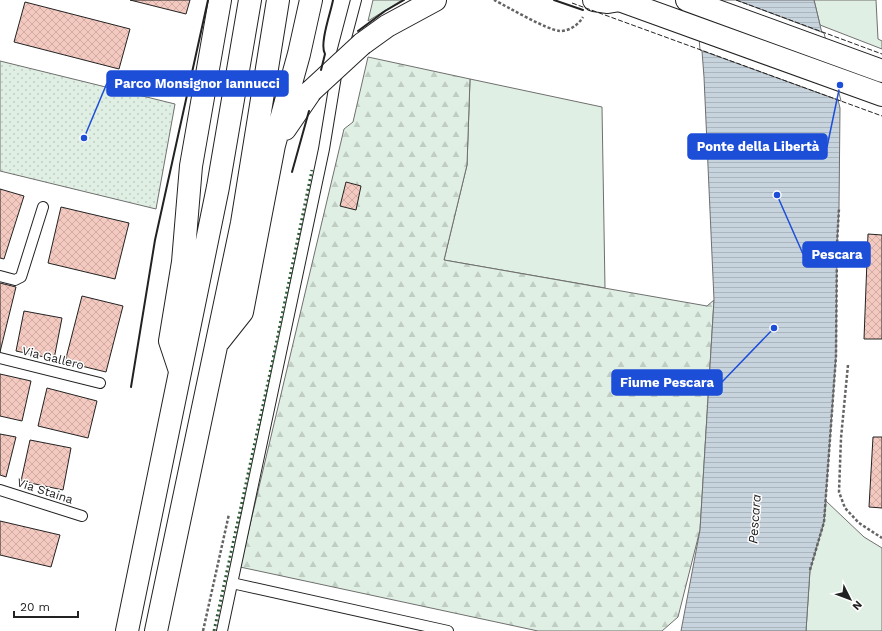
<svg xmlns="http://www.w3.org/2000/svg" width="882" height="631" font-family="'Work Sans',sans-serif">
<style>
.grass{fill:#e0efe3;stroke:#6f6f6f}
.forest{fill:url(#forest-firs);stroke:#6f6f6f}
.park{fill:url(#park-dots);stroke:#6f6f6f}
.water{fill:url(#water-rules);stroke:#6f6f6f}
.pier{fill:#fff;stroke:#6f6f6f}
.building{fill:url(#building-cross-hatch);stroke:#222}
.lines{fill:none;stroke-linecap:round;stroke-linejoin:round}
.service-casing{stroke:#222;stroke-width:12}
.secondary-casing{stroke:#222;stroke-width:24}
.trunk-casing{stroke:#222;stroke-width:24}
.path{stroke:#646464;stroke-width:2.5;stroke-dasharray:3 2;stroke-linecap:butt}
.service{stroke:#fff;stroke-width:10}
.secondary{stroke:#fff;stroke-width:22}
.trunk{stroke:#fff;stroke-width:22}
.trunk-bridge-casing{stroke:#222;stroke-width:24;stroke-linecap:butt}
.trunk-bridge{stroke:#fff;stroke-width:22}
.hedge{stroke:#2f5e38;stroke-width:3;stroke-dasharray:2 3;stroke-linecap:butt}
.fence{stroke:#222;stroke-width:1;stroke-dasharray:5 2;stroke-linecap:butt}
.wall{stroke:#222;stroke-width:2}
.labels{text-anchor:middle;stroke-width:3;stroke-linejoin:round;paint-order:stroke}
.street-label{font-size:12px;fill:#222;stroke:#fff}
.water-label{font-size:13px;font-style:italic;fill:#222;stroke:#fff}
.leader{fill:none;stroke:#1d4ed8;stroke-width:1.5}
.callout-dot{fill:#1d4ed8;stroke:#fff;stroke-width:1.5}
.callout{fill:#1d4ed8;stroke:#1d4ed8;stroke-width:1.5}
.callout-label{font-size:13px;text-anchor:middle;font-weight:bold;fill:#fff}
</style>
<defs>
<pattern id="forest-firs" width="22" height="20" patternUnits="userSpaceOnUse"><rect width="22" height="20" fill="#e0efe3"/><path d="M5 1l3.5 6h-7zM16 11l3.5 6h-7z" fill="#c0cdc2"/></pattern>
<pattern id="park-dots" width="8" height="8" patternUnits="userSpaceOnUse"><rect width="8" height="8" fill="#e0efe3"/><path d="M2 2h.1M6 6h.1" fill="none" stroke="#c0cdc2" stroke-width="1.8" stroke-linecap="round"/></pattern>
<pattern id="water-rules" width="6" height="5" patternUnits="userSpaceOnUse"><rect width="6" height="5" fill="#c7d3dd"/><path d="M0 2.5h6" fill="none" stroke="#abb5bd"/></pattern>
<pattern id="building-cross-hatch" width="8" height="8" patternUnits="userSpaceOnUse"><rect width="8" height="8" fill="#f3c9c0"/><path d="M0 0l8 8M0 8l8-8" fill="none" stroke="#d0aca5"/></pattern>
</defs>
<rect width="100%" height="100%" fill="#fff"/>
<path class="grass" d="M 373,0 L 402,0 L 368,21 Z
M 814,0 L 876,0 L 878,39 L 882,41 L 882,49 L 820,25 Z
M 470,79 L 602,107 L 605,288 L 444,260 L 467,165 Z
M 826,501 L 864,537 L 882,548 L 882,631 L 806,631 L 810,570 L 824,522 Z"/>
<path class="forest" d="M 368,57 L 470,79 L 467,165 L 444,260 L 707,306 L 714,300 L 700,530 L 678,617 L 662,631 L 538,631 L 240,567 L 344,129 L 353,122 Z"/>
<path class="park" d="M 0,61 L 175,104 L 156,209 L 0,171 Z"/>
<path class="water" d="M 698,0 L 814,0 L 840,108 L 839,208 L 837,244 L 836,356 L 824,522 L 810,570 L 806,631 L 681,631 L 700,530 L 714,300 L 704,77 Z"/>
<path class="pier" d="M 696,0 L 736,0 L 824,33 L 841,101 L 700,50 Z"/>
<path class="building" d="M 130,0 L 190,0 L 186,14 Z
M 25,2 L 130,29 L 119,69 L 14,42 Z
M 346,182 L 361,186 L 356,210 L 340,206 Z
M 0,189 L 24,196 L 4,259 L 0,258 Z
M 61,207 L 129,223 L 115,279 L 48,263 Z
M 868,234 L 882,235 L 882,339 L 864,339 Z
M 0,283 L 16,287 L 0,352 Z
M 82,296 L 123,306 L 106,372 L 65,362 Z
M 24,311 L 62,318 L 54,359 L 16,351 Z
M 0,374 L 31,381 L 22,421 L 0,416 Z
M 47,388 L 97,401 L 88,438 L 38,426 Z
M 0,434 L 16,437 L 6,477 L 0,475 Z
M 873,437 L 882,437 L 882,508 L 869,507 Z
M 30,440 L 71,448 L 63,490 L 21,481 Z
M 0,521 L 60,535 L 51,567 L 0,555 Z"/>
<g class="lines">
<defs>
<path id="service" d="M 0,276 L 15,280 L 21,277 L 43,207
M 0,358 L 100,383
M 0,490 L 82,516
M 232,583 L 448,631
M 222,631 L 324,149 L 336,76 L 356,0"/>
<path id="secondary" d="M 619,0 L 882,95
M 687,0 L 882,71"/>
<path id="trunk" d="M 594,0 L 608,2 L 620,0
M 362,44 L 387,26 L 435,0
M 285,129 L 311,91
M 219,341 L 242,312 L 274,145 L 299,54 L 311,0
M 180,371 L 170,341 L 183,262 L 191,166 L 220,0
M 127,631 L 218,187 L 250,0
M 156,631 L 242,223 L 278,0"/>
</defs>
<use href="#service" class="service-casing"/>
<use href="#secondary" class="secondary-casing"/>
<use href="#trunk" class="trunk-casing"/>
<path class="path" d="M 494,0 C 508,7 547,30 560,31 C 570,31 578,25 583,17
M 848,365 L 841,438 L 839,492 L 845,508 L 859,523 L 882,538
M 810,570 L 824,522 L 836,356 L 837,244 L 839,208
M 203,631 L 229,514"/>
<use href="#service" class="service"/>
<use href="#secondary" class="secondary"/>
<use href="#trunk" class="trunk"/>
<defs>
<path id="trunk-bridge" d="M 311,91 L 362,44"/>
</defs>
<use href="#trunk-bridge" class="trunk-bridge-casing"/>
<use href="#trunk-bridge" class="trunk-bridge"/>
<path class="hedge" d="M 214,631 L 273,359 L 312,170"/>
<path class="fence" d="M 736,0 L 882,54
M 572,3 L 882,116"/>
<path class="wall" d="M 554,0 L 583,10
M 358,31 L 385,11 L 404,0
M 321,70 L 325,54 C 319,44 331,12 333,0
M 292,172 L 309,111
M 131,387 L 155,240 L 208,0"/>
</g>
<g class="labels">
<g class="street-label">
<text transform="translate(53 358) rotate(14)" y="4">Via Gallero</text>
<text transform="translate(45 491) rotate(18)" y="4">Via Staina</text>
</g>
<g class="water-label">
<text transform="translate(754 519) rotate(-86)" y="5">Pescara</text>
</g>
</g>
<path class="leader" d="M84 138L107 83M840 85L827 147M777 195L803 254M774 328L722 382"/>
<g class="callout-dot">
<circle cx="84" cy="138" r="4"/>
<circle cx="840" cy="85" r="4"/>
<circle cx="777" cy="195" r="4"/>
<circle cx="774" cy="328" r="4"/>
</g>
<g class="callout">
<rect x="107" y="71" width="181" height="25" rx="4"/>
<rect x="688" y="134" width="139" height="25" rx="4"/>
<rect x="803" y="242" width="67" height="25" rx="4"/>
<rect x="612" y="370" width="110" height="25" rx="4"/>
</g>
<g class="callout-label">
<text x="197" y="88">Parco Monsignor Iannucci</text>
<text x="758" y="151">Ponte della Libertà</text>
<text x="837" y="259">Pescara</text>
<text x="667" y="387">Fiume Pescara</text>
</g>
<g transform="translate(850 599) rotate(132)" stroke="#ffffff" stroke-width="3" paint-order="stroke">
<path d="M0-3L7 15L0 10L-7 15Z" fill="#222222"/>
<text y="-6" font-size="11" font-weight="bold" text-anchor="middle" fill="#222222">N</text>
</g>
<path d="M14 611v6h64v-6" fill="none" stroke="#222222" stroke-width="2"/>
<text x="20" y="611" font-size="12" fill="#222222" stroke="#ffffff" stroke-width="3" paint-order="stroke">20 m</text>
</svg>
